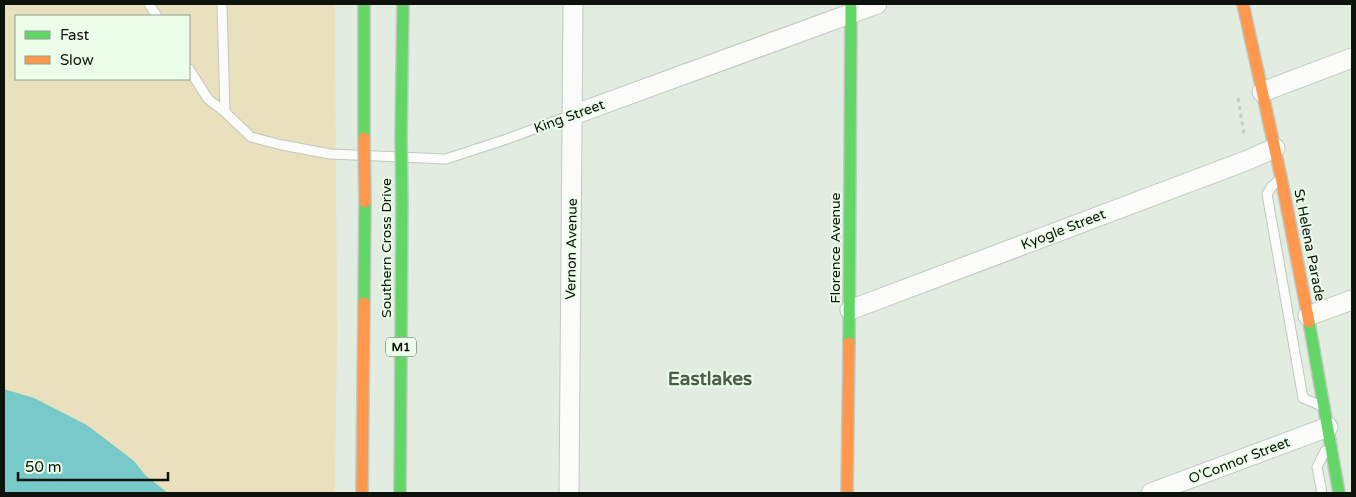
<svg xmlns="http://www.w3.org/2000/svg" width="1356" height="497" font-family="'Varela Round',sans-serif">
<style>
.green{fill:#e9e1be;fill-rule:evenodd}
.water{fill:#77cac9}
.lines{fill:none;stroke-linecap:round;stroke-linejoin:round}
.lane-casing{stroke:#c0c8bf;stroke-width:11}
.street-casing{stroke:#c0c8bf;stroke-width:21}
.fast-casing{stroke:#c0c8bf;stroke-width:14}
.slow-casing{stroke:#c0c8bf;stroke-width:14}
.path{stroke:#c8cbc7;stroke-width:3;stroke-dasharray:4 4;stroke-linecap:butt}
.lane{stroke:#fbfcfa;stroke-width:9}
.street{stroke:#fbfcfa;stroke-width:19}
.fast{stroke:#63d668;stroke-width:11}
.slow{stroke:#ff974d;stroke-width:11}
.fast-bridge-casing{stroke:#c0c8bf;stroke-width:14;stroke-linecap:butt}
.slow-bridge-casing{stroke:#c0c8bf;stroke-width:14;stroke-linecap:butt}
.fast-bridge{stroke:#63d668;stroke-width:11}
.slow-bridge{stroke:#ff974d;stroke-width:11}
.labels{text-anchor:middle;stroke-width:4;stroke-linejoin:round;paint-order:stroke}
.shield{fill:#ebfee9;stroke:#505a4e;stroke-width:1}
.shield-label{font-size:12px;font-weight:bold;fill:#0d130c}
.street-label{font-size:14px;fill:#0d130c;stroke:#ebfee9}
.district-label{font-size:19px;font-weight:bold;fill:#4c5c4a;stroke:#ebfee9}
</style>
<rect width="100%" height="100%" fill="#e2ece1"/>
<path class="green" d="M 4,4 L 335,4 L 337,333 L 335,493 L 54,493 L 4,431 ZM 16,16 L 189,16 L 189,79 L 16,79 Z"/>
<path class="water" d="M 4,389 L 34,398 L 87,425 L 134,461 L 146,476 L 168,493 L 4,493 Z"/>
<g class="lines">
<defs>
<path id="lane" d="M 149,4 L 157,16
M 222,4 L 225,112 L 251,137 L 282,145 L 330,154 L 446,159 L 507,139 L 572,115
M 189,69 L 208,99 L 225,112
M 1278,181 L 1272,186 L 1267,194 L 1303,398 L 1319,405
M 1322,493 L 1317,467 L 1325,451"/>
<path id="street" d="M 1262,92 L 1352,58
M 573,115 L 877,4
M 850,310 L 1248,160 L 1275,148
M 1308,316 L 1352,300
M 569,493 L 573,4
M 1151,493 L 1328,427"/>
<path id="fast" d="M 364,4 L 364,138
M 401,137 L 403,4
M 364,303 L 365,202
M 1309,322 L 1339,493
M 849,343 L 851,4
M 400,493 L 402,200"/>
<path id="slow" d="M 1243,4 L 1281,177 L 1309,322
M 362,493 L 364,303
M 847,493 L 849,343"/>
</defs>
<use href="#lane" class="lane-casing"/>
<use href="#street" class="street-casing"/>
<use href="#fast" class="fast-casing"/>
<use href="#slow" class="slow-casing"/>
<path class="path" d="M 1238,98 L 1244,134"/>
<use href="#lane" class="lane"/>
<use href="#street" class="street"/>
<use href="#fast" class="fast"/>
<use href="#slow" class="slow"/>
<defs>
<path id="fast-bridge" d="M 401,137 L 402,200"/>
<path id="slow-bridge" d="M 364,138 L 365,202"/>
</defs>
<use href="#fast-bridge" class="fast-bridge-casing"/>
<use href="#slow-bridge" class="slow-bridge-casing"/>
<use href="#fast-bridge" class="fast-bridge"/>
<use href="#slow-bridge" class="slow-bridge"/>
</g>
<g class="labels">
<rect class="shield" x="386" y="337.5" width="30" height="19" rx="4"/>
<g class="shield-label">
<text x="401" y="351">M1</text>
</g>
<g class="street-label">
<text transform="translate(569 116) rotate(-20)" y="5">King Street</text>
<text transform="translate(1063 229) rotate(-21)" y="5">Kyogle Street</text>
<text transform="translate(1310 245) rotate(79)" y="5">St Helena Parade</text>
<text transform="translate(386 248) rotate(-90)" y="5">Southern Cross Drive</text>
<text transform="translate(835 248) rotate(-90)" y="5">Florence Avenue</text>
<text transform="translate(571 249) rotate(-89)" y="5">Vernon Avenue</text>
<text transform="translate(1239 460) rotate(-21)" y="5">O'Connor Street</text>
</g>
<g class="district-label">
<text x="710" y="385">Eastlakes</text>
</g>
</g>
<rect width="1356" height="497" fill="none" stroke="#0d130c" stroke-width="10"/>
<rect x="15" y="15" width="175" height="65" fill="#ebfee9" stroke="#92a091"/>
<rect x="25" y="31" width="25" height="8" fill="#63d668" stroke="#92a091"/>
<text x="60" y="40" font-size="15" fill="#0d130c">Fast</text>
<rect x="25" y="56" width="25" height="8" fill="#ff974d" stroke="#92a091"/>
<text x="60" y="65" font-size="15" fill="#0d130c">Slow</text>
<path d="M18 472v8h150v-8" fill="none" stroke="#0d130c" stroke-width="2.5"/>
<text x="25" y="472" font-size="15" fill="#0d130c" stroke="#ebfee9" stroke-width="4" paint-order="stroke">50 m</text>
</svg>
